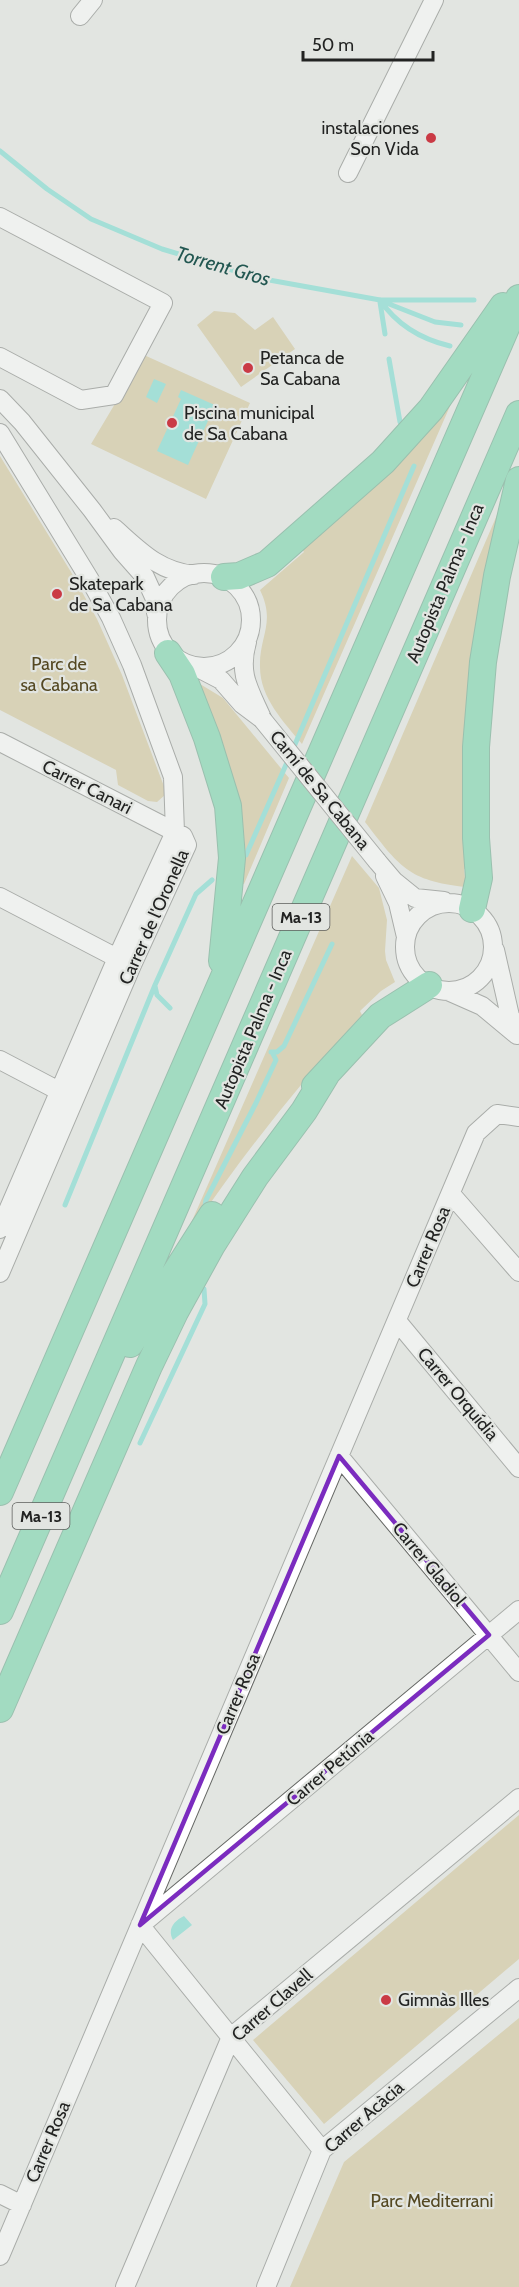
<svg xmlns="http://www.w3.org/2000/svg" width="519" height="2287" font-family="Cabin,sans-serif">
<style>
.green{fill:#ccba83}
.water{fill:#5ad7c9}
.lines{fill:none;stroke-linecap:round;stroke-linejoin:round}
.stream{stroke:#5ad7c9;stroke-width:5}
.minor-casing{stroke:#666865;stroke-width:20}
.highway-casing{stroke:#439370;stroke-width:28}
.minor{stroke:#fff;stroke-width:18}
.highway{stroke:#55cf9a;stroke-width:26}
.minor-bridge-casing{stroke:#666865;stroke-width:20;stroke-linecap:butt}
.minor-bridge{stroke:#fff;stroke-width:18}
.marked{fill:none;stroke:#7b2cbf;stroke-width:4.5;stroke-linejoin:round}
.poi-dot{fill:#ca3a45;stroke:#e2e5e1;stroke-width:2}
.labels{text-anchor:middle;stroke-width:4.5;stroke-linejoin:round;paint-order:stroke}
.shield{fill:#e2e5e1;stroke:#5c5d5b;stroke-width:1.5}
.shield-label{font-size:16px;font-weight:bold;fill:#222322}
.poi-label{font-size:18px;fill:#222322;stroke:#e2e5e1;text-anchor:start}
.street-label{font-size:18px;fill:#222322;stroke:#e2e5e1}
.park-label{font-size:18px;fill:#544822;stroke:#e2e5e1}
.water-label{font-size:20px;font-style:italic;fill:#225751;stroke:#e2e5e1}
</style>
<rect width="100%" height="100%" fill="#e2e5e1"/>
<path class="green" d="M 214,311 L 235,313 L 255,330 L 273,317 L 295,349 L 241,387 L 197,325 Z
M 144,355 L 250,403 L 206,499 L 91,444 Z
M 454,397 L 302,744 C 284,722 260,698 260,667 C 259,636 276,623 260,590 L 304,552 L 301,548 Z
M 0,456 L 71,572 L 97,619 L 122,675 L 165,789 L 165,795 L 157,802 L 148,801 L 118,785 L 116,770 L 0,710 Z
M 506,494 L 473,868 L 464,869 L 466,887 C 408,881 399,866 365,822 Z
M 200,684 L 223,698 L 289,778 L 244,884 L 240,883 L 203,701 L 206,699 Z
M 352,856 L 379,888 L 387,920 L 385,951 L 386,960 L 395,982 L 381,991 L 360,1011 L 362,1015 C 300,1083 243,1154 192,1230 L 188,1230 Z
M 519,1815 L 519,1959 L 324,2124 L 253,2040 Z
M 519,2018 L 519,2287 L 290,2287 L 344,2162 Z"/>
<path class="water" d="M 154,379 L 166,384 L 157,403 L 146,397 Z
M 181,390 L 217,406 L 215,413 L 212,412 L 188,465 L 157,451 L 181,399 L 178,397 Z
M 184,1916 L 192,1925 L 173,1940 C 167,1929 174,1921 184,1916 Z"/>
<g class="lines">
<path class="stream" d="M 0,151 L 47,189 L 91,219 L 162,249 L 258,278 L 380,300 L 474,300
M 380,300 C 397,325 420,339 450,346
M 380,302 L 385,334
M 384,302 L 435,322 L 461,325
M 389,359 L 400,422
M 293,749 L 414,466
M 246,855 L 289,758
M 155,986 L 157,995 L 170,1008
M 271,1052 L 277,1052 L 284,1046 L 332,944
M 65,1205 L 155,985 L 196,894 L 212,880
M 205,1206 L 206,1200 L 256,1103 L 276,1060 L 272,1052
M 140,1443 L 205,1304 L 204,1289"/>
<defs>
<path id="minor" d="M 80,16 L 93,0
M 348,173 L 434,0
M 0,217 L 163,303 L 114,395 L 81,400 L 0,357
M 0,399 L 22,422 L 92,510 L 122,551 L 145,577 L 155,599 L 156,613
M 0,433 L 90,580 L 111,618 L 132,665 L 173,777 L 175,832 L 117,958 L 0,1229
M 114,528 C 140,551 158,571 194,575
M157 620a47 47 0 1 1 94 0a47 47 0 1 1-94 0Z
M 247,642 C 238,674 249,689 262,718
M 198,668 L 221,680 L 242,704 L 262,719
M 0,742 L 183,836 L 187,845 L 132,965 L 0,1273
M 377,861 L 394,881 L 415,898 L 444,901
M 385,876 L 398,903 L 406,937
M 0,897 L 117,958
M405 947a44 44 0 1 1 88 0a44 44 0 1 1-88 0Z
M 495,950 L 510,1016 L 519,1031
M 448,991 L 482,1006 L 517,1035
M 0,1060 L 59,1091
M 451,1194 L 519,1272
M 397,1321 L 519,1468
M 339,1456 L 519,1672
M 142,1924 L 519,1610
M 140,1925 L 322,2150
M 0,2194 L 22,2205
M 0,2256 L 476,1133 L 497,1114 L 519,1117
M 125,2287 L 231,2037 L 519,1798
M 266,2287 L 322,2150 L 519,1988"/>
<path id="highway" d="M 224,577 L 239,576 L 267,564 L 383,462 L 431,409 L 503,306
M 168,653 L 182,674 L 207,738 L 228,806 L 232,858 L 222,961
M 472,909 L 479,878 L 476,838 L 476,747 L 483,662 L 497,576 L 519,480
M 315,1086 L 380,1016 L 429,985
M 130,1344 L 212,1215
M 0,1492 L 519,298
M 0,1611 L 519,414
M 0,1709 L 149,1366 L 175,1312 L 212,1245 L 255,1177 L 304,1111 L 326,1075"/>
</defs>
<use href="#minor" class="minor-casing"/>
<use href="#highway" class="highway-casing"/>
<use href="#minor" class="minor"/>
<use href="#highway" class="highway"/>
<defs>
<path id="minor-bridge" d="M 262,719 L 377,861"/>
</defs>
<use href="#minor-bridge" class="minor-bridge-casing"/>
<use href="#minor-bridge" class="minor-bridge"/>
</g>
<path d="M0 0H519V2287H0ZM 339,1456 L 489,1635 L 140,1925 Z" fill="#e2e5e1" fill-opacity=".55" fill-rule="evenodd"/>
<path class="marked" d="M 339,1456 L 489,1635 L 140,1925 Z"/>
<g class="poi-dot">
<circle cx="431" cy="138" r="6"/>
<circle cx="248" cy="368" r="6"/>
<circle cx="172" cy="423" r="6"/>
<circle cx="57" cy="594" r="6"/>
<circle cx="386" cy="2000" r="6"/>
</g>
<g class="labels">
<g class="shield">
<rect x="272.5" y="904" width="57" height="26" rx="4.5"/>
<rect x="12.5" y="1503" width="57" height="26" rx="4.5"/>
</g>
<g class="shield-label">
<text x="301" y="923">Ma-13</text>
<text x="41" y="1522">Ma-13</text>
</g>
<g class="poi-label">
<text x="419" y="134" text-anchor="end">instalaciones<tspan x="419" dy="21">Son Vida</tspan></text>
<text x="260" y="364">Petanca de<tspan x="260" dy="21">Sa Cabana</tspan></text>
<text x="184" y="419">Piscina municipal<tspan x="184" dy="21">de Sa Cabana</tspan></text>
<text x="69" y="590">Skatepark<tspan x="69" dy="21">de Sa Cabana</tspan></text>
<text x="398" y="2006">Gimnàs Illes</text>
</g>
<g class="street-label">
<text transform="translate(445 583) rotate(-67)" y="6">Autopista Palma - Inca</text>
<text transform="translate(87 787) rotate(27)" y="6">Carrer Canari</text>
<text transform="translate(320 790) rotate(51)" y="6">Camí de Sa Cabana</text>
<text transform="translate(154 917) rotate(-66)" y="6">Carrer de l'Oronella</text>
<text transform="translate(253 1029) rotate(-67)" y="6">Autopista Palma - Inca</text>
<text transform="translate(428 1247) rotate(-67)" y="6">Carrer Rosa</text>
<text transform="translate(458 1394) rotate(50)" y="6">Carrer Orquídia</text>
<text transform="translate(429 1564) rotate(50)" y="6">Carrer Gladiol</text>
<text transform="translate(238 1694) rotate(-67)" y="6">Carrer Rosa</text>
<text transform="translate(330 1768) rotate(-40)" y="6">Carrer Petúnia</text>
<text transform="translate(272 2005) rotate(-41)" y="6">Carrer Clavell</text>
<text transform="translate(364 2117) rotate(-41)" y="6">Carrer Acàcia</text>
<text transform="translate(48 2142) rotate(-67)" y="6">Carrer Rosa</text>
</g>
<g class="park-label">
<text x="59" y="670">Parc de<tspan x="59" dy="21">sa Cabana</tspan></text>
<text x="432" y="2207">Parc Mediterrani</text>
</g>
<g class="water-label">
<text transform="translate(223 266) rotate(16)" y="7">Torrent Gros</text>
</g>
</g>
<path d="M303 51v9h130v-9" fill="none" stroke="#222322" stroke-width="3"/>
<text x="312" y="51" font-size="18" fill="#222322" stroke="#e2e5e1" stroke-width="4.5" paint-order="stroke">50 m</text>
</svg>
